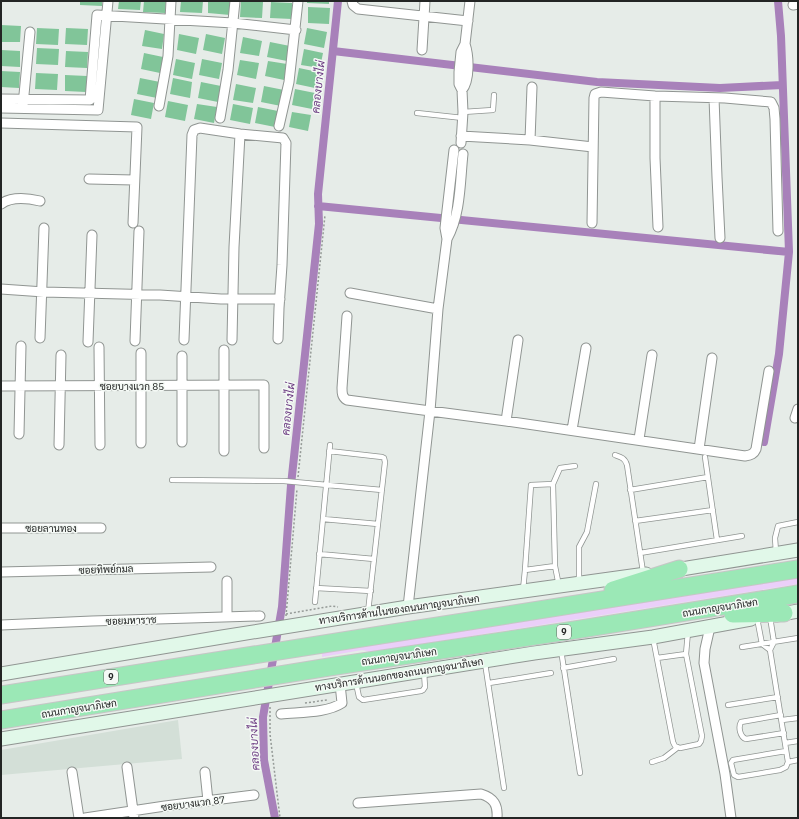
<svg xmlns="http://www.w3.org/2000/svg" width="799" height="819" font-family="'IBM Plex Sans',Sarabun,sans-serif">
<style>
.built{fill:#d3dfd7}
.green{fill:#ebcff9}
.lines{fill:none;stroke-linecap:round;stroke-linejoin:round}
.canal{stroke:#a881ba;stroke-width:8}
.building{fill:#81c599}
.lane-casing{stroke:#909592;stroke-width:6}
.street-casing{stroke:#909592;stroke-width:11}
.secondary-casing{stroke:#909592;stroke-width:15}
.highway-casing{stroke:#c6c6c6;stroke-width:19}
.path{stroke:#959a97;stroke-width:1.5;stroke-dasharray:2 2;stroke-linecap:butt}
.lane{stroke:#fff;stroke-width:4.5}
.street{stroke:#fff;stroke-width:9}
.secondary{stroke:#e1f8e9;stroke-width:13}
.highway{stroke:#9be8b6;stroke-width:17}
.labels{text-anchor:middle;stroke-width:3;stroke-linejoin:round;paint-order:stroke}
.shield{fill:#f4f9f5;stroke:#626563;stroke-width:1}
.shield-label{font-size:9px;font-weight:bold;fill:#232524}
.street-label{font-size:10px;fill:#232524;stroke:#f4f9f5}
.water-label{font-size:11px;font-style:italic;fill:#6a3880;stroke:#f4f9f5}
</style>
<rect width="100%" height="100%" fill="#e6ece8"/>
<path class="built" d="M 178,720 L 182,759 L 1,775 L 1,750 Z"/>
<path class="green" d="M 798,574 L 798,584 L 371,652 L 362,650 L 322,657 L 322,653 L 351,649 L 361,646 Z"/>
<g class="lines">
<path class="canal" d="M 333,51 L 597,82 L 720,88 L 782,85
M 318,206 L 789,252
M 764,442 L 779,354 L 789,252 L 781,36 L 778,1
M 275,818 L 264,760 L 263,717 L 282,607 L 291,485 L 319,224 L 318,194 L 338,1"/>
</g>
<path class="building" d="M 80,1 L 102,1 L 102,6 L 80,5 Z
M 119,1 L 141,1 L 140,10 L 118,9 Z
M 144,1 L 166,1 L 165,13 L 143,12 Z
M 181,1 L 203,1 L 202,13 L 180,12 Z
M 208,1 L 230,1 L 230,15 L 208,13 Z
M 241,1 L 263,2 L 262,18 L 240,17 Z
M 307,1 L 329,1 L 329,4 L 307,3 Z
M 271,2 L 292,3 L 292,19 L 270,18 Z
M 308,7 L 330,8 L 329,24 L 308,23 Z
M 1,25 L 21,26 L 20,42 L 1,42 Z
M 37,28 L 59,29 L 58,45 L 36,44 Z
M 66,28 L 88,29 L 87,45 L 65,44 Z
M 307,28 L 327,32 L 324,48 L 304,44 Z
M 145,30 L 164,34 L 162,49 L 142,46 Z
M 179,34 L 199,38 L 196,54 L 177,50 Z
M 206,34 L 225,38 L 222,54 L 203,50 Z
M 243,37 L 262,41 L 259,56 L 240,53 Z
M 270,42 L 290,46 L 287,61 L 267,57 Z
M 37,48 L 59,49 L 58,65 L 36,64 Z
M 304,49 L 323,53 L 320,68 L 301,65 Z
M 1,50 L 20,51 L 20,67 L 1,66 Z
M 66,51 L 88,52 L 87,68 L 65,67 Z
M 144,53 L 163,57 L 160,73 L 141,69 Z
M 176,59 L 195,63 L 192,79 L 173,75 Z
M 202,59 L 222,63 L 219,79 L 199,75 Z
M 240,60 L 259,63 L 256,79 L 237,75 Z
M 268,61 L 287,64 L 284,80 L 265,76 Z
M 299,68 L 318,72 L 315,88 L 296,84 Z
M 1,71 L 20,72 L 19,88 L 1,87 Z
M 36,73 L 58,74 L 57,90 L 35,89 Z
M 65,75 L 87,76 L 86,92 L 65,91 Z
M 140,78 L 160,82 L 157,98 L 137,94 Z
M 173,78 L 192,82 L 190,98 L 170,94 Z
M 201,82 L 221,86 L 218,102 L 198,98 Z
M 236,84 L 256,88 L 253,103 L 233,100 Z
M 264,86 L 284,90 L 281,106 L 261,102 Z
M 295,89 L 315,93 L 312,109 L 292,105 Z
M 134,99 L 154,103 L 151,119 L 131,115 Z
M 168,101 L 188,105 L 185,121 L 165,117 Z
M 197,104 L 217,107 L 214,123 L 194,119 Z
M 233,104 L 253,108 L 250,124 L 230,120 Z
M 258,107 L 278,111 L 275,127 L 255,123 Z
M 292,112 L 311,115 L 308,131 L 289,127 Z"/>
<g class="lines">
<defs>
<path id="lane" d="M 463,112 L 493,110 L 494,95
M 417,113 L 463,118
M 329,451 L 382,457 L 384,458 L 385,462 L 368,612
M 615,455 C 621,457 625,458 627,465 L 643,572
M 705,457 L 717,540
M 172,480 L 284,481 L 382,490
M 553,484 L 560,468 L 575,466
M 630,490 L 708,477
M 323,519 L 378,524
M 635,521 L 713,510
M 776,552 L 775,538 L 778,526 L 798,522
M 640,553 L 742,536
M 319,554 L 374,559
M 525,570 L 531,485 L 553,484 L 555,566
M 579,582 L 579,547 L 587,532 L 596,484
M 316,588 L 371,591
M 523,590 L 525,570 L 555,566 L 559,586
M 315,602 L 330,445
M 770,617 L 774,642 L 770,650 L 788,762 L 786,767 L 780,770 L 738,777 L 734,775 L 731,763 L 733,760 L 786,751
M 757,618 L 762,644 L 770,650
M 653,638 L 673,742 L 675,746 L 680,748 L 699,744 L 701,741 L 702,736 L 686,654
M 742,647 L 798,638
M 561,650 L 580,773
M 657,658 L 686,654 L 688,632
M 485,663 L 504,788
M 563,668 L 614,659
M 356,683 L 359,697 L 363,700 L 421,691 L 423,690 L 425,687 L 424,672
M 489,683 L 551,673
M 728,705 L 778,697
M 781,715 L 741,722 C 738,727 740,737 746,739 L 784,733
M 782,720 L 798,718
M 785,743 L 798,741
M 652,762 L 664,758 L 677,748
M 788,762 L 798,760"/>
<path id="street" d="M 352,1 L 353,5 L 358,9 L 468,21
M 793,5 L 798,4
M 422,50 L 425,1
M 462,90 C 470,80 469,56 465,44
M 655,96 L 655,158 L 658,227
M 714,98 L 717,177 L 720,238
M 1,99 L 90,100 L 97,15 L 233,23 L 296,30
M 23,105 L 30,32
M 159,106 L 168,56 L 171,1
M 1,108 L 98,110 L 108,1
M 220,118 L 228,70 L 235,1
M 1,123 L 137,127 L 133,223
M 279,126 L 289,82 L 298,1
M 461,136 L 530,140 L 593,147
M 530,140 L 532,87
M 461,143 L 463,112 L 462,90 L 459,84 L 459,72 L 461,52 L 465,44 L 470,1
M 89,179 L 134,180
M 1,204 C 12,196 27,198 40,201
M 592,223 L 594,98 L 595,94 L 601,92 L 655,96 L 725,98 L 771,102 L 774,108 L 775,119 L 778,231
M 447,239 L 445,228 L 454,150
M 1,289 L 44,292 L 160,295 L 221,299 L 280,299
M 350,293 L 438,309
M 347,316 L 342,388 C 342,393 342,397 347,400 L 506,421 L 745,456 C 751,455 754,454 756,449 L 769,371
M 40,338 L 44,228
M 184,340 L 192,135 L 194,130 L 200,128 L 240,134 L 283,138 L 286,143 L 282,265 L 279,308 L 278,339
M 232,340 L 234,247 L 240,134
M 135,341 L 139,231
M 88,342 L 92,235
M 99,347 L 100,445
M 1,386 L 264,385 L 264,448
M 795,418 L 798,409
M 506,421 L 518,340
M 572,430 L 586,348
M 19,434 L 21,346
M 639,439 L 652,355
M 182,442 L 182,356
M 141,443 L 141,353
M 59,445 L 61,355
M 699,449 L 712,358
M 224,451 L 224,350
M 1,528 L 101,528
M 1,572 L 211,567
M 408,607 L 430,411 L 438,309 L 447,239 C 461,214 460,181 463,154
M 227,617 L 227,581
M 1,625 L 92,621 L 260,616
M 710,627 L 705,649 L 704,663 L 725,774 L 731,818
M 281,714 C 300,712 327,713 342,703 L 340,684
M 127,767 L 134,818
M 72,772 L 79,818
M 205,772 L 208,801
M 358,803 L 481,794 C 494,798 498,805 497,818
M 85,818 L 165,806 L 254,795"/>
<path id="secondary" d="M 669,571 L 798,550
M 776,615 L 798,611
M 1,674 L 222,637 L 408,607 L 646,574
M 1,739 L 534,653 L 653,637 L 751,619"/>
<path id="highway" d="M 613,590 L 679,569
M 733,614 L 784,613
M 1,695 C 266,651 533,613 798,569
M 1,720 L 329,667 L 575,630 L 798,594"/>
</defs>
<use href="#lane" class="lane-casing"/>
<use href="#street" class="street-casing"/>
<use href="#secondary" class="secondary-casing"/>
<use href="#highway" class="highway-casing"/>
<path class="path" d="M 298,477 L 325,215
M 286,614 L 332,606 L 338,607
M 286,616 L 297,489
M 305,703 L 327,700
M 270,707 L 270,734 L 280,818"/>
<use href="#lane" class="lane"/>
<use href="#street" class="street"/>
<use href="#secondary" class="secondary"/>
<use href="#highway" class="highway"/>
</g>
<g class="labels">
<g class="shield">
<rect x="557" y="625" width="14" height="14" rx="3"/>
<rect x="104" y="670" width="14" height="14" rx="3"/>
</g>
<g class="shield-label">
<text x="564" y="635">9</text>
<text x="111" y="680">9</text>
</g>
<g class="street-label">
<text x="132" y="390">ซอยบางแวก 85</text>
<text x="51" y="532">ซอยลานทอง</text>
<text transform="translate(106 569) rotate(-2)" y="4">ซอยทิพย์กมล</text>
<text transform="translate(720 607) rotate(-9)" y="4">ถนนกาญจนาภิเษก</text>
<text transform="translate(399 609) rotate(-8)" y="4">ทางบริการด้านในของถนนกาญจนาภิเษก</text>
<text transform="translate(131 620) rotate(-2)" y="4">ซอยมหาราช</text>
<text transform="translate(399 656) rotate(-8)" y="4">ถนนกาญจนาภิเษก</text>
<text transform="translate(399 674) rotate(-9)" y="4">ทางบริการด้านนอกของถนนกาญจนาภิเษก</text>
<text transform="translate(79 708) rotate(-9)" y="4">ถนนกาญจนาภิเษก</text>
<text transform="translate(193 803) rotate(-7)" y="4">ซอยบางแวก 87</text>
</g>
<g class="water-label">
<text transform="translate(318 87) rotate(-84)" y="4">คลองบางไผ่</text>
<text transform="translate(288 409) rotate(-84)" y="4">คลองบางไผ่</text>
<text transform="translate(254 744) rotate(-93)" y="4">คลองบางไผ่</text>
</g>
</g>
<rect width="799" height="819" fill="none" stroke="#232524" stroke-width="4"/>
</svg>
